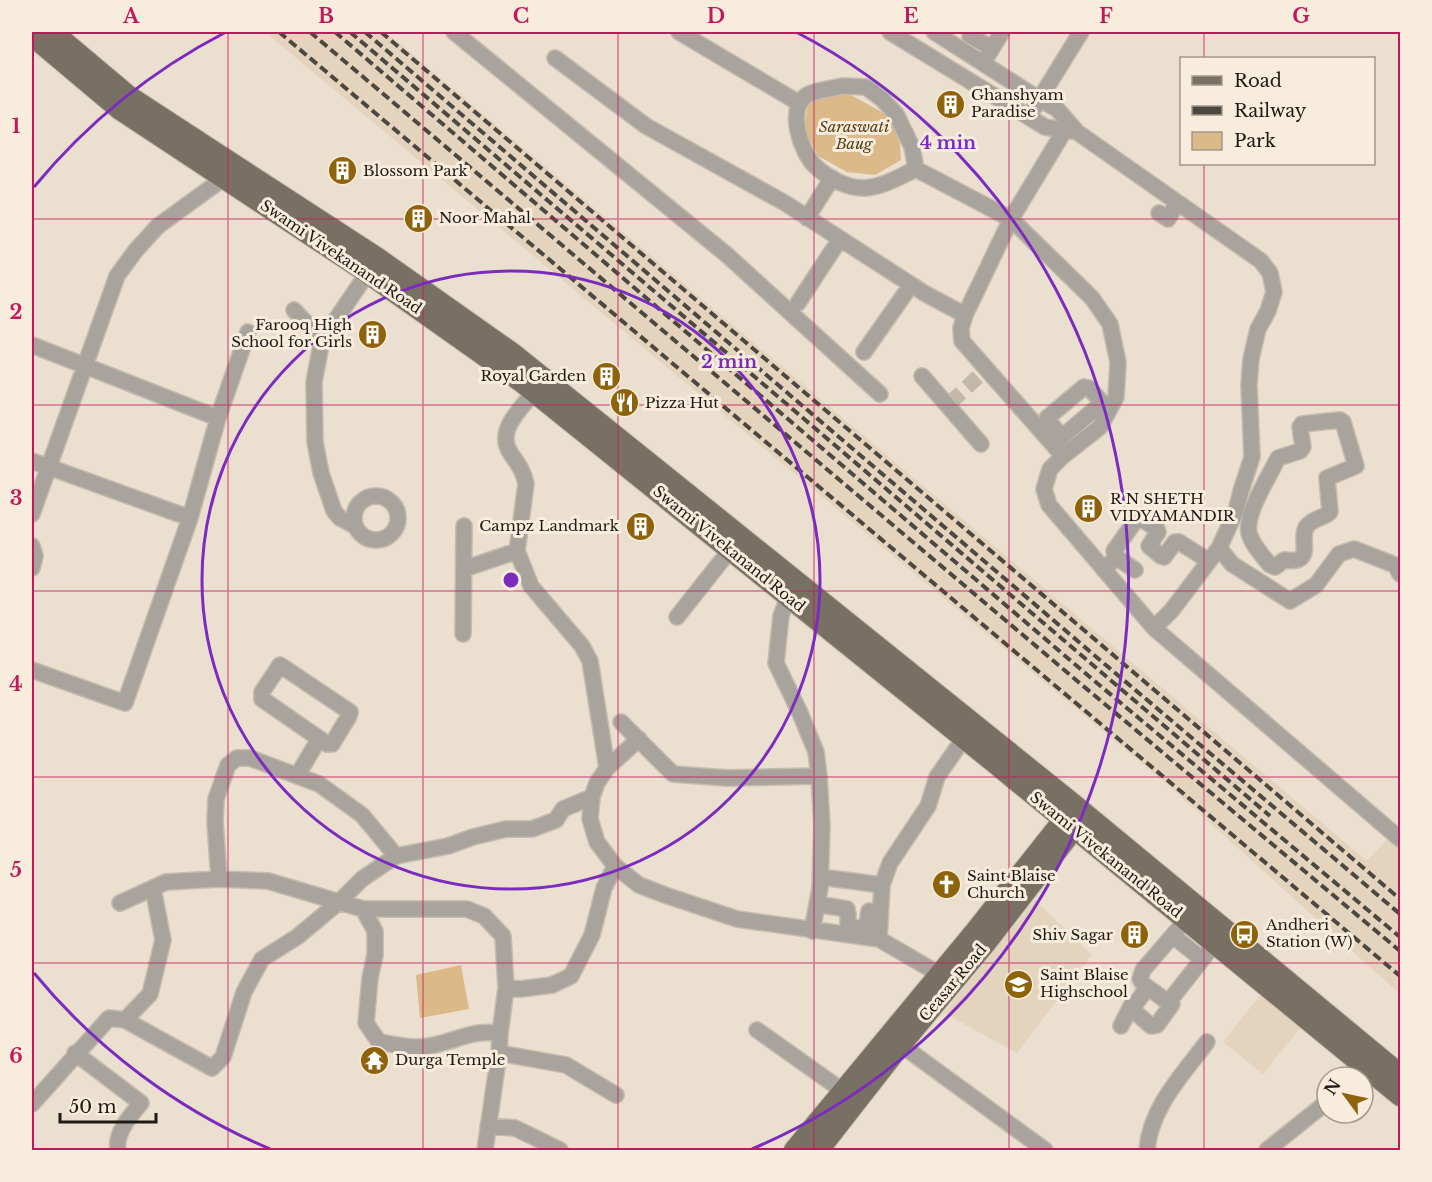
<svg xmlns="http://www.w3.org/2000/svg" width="1432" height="1182" font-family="'Libre Baskerville',serif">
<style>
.built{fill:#e4d4bd}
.green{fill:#dbb988}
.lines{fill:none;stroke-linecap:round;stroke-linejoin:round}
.minor-tunnel{stroke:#c2b8aa;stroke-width:15;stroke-dasharray:15 8;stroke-linecap:butt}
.minor-casing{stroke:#c6bcad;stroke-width:18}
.major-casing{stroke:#c6bcad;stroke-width:22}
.minor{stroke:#a8a39d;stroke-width:15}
.major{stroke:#797064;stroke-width:20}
.rail{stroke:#4d483f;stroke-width:4;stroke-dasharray:9 4.5;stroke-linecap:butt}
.grid{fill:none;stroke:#c2185b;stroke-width:1.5;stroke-opacity:0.55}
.ring{fill:none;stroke:#7b2cbf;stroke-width:3}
.labels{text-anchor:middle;stroke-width:6;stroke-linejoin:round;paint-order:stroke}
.poi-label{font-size:15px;fill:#1e1a14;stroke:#f8ecdc;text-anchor:start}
.park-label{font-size:15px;font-style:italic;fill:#513b15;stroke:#f8ecdc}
.street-label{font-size:15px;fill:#1e1a14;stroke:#f8ecdc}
.centre{fill:#7b2cbf;stroke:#f8ecdc;stroke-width:3}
.ring-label{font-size:18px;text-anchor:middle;font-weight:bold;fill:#7b2cbf;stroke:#f8ecdc;stroke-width:6;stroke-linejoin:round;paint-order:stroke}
.neatline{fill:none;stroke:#c2185b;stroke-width:2}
.grid-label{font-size:20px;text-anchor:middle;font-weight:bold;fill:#c2185b}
</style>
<rect width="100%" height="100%" fill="#ebdfcf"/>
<path class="built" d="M 265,32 L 386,32 L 1367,861 L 1388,839 L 1400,849 L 1400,994 L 1170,787 Z
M 1035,900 L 1092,955 L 1017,1053 L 944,1013 Z
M 1261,994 L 1301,1027 L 1263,1074 L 1223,1042 Z"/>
<path class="green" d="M 831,94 L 851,95 L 887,115 L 899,132 L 901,160 L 875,175 L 847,172 L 818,156 L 804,128 L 808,104 Z
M 461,965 L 469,1009 L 420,1018 L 416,975 Z"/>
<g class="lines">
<path class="minor-tunnel" d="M 950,403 L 979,376"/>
<defs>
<path id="minor" d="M 454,32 L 727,255 L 880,394
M 679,32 L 799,103
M 890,32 L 1045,127 L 1071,131
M 934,32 L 1039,99 L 1057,109 L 1077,132 L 1261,261 L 1270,273 L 1274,292 L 1268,311 L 1258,329 L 1251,359 L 1249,385 L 1252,457 L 1241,491 L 1236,511 L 1219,548 L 1172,610 L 1154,628
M 970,36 L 992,48
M 555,58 L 646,126 L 785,203 L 924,293 L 965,315
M 983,63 L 1002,32
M 842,86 L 866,87 L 882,99 L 896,114 L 912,147 L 916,169 C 899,177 883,187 864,188 C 846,188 828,178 815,166 C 801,152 786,109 807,95 C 815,90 832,89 842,86 Z
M 1034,108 L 1081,32
M 916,169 L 1011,219 L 1092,298 L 1110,324 L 1118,362 L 1116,397 L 1100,427 L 1063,456 L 1050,469 L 1044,489 L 1049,505 L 1154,628 L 1400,839
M 1159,213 L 1168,219 L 1177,203
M 807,218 L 832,178
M 798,303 L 840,239
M 294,310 L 322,340
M 32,345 L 218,418
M 864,352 L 911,285
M 922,376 L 981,444
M 534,392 C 520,410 495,431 511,454 C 518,464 524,472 526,484 L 517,551 L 531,586 L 582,646 L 590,661 L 607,768
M 1340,420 L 1343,422 L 1356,466 L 1327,478 L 1330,512 C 1324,518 1315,518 1309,524 C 1295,535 1319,565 1284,560 L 1275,567 L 1270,565 C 1263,556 1252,545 1249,533 C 1245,513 1269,477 1278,458 L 1300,451 L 1303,447 L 1300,427 L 1302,424 Z
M 1061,437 L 1047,418 L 1084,387 L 1089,388 L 1109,410
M 1055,443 L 1102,403
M 1063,456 L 962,341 L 961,328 L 965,315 L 1011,219 L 1069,123
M 32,461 L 190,518
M354 518a22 22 0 1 1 44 0a22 22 0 1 1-44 0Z
M 32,514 L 117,276 L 136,250 L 158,226 L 224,178 L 229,171
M 355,526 L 340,518 L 334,511 L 321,473 L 315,442 L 314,382 L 322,340 L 373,265
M 32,546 L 35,556 L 32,568
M 1219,548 L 1232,564 L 1290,601 L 1316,585 L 1339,554 L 1354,549 L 1395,565 L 1400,574
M 1116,557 L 1135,570
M 464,569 L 517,551
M 1104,570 L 1116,557 L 1114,551 L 1138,517 L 1157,529 L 1158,532 L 1149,546 L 1161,556 L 1164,557 L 1175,542 L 1179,542 L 1209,561
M 788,597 L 781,616 L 776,663 L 800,713 L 816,752 L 819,776 L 822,825 L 820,888 L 812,931
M 677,617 L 730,550
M 463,634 L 464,526
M 280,665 L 350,712 L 349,716 L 332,744 L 327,744 L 262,699 L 262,692 Z
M 32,670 L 125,703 L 190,518 L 218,418 L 248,332
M 621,722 L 673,774 L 727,778 L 819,776
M 639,739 L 607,768 L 597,783 L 592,797 L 590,819 L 597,842 L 615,866 L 639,885 L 665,895 L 737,919 L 879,939 L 939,974 L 947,981
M 297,776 L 319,739
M 821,877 L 882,885
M 219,879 L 215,822 L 216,799 L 228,765 L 237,758 L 250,758 L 319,784 L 362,815 L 396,856
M 120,903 L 153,888
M 817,904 L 847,909
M 363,909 L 375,931 L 375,955 L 370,978 L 366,1023 L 379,1042 C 393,1044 408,1048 421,1047 C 448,1046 473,1027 500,1034
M 848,914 L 848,926 L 866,929
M 1186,920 L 1143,970 L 1140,979 L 1143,984 L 1165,1000 L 1171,999 L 1215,943
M 866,929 L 869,911
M 1173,936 L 1202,959
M 879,939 L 882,885 L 890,863 L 928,806 L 937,777 L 957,748
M 506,988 L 521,989 L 552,985 L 571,976 L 592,935 L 604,888 L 615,866
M 1147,988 L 1134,1006 L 1134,1011 L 1151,1026 L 1157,1025 L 1172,1004 L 1171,999
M 125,1020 L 212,1068 L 223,1057 L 244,992 L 262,959 L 297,937 L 339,902 L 363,909 L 467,909 L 484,916 L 503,936 L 506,988 L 500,1034 L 499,1053 L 485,1150
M 1121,1026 L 1131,1006 L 1134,1006
M 757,1030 L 850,1096
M 893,1039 L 1045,1150
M 75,1053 L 141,1103 C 130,1116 115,1133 118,1150
M 499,1053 L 566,1065 L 616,1095
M 32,1104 L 109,1018 L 125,1020 L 150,994 L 163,940 L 153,888 L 166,882 L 219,879 L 268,881 L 339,902 L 362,879 L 396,856 L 448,846 L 473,837 L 506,829 L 532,829 L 556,820 L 563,809 L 592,797
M 488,1126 L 515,1128 L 560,1150
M 1147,1150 C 1150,1108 1183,1074 1207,1042
M 1267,1150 L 1327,1102"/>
<path id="major" d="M 53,32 L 129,96 L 378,258 L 514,354 L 1075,805 L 1400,1074
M 32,36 L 120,110 L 367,273 L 521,382 L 993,762 L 1400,1096
M 794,1150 L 975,931 L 1071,810
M 819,1150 L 901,1045 L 987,942 L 1082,819"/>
</defs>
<use href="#minor" class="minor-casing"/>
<use href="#major" class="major-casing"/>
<use href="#minor" class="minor"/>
<use href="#major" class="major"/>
<path class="rail" d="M 279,32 L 1400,976
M 310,32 L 1082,685 L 1400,951
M 335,32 L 1091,678 L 1400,937
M 350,32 L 1270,816
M 365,32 L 1107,666 L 1400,914
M 381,32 L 1400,899"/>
</g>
<path class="grid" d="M 228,32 L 228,1150M 423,32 L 423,1150M 618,32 L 618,1150M 814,32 L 814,1150M 1009,32 L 1009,1150M 1204,32 L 1204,58M 1204,164 L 1204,1150M 32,219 L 1400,219M 32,405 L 1400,405M 32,591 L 1400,591M 32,777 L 1400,777M 32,963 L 1400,963"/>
<g class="ring">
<circle cx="511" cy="580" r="309"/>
<path d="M270 1149A618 618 0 0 1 34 973M34 187A618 618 0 0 1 226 32M796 32A618 618 0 0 1 752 1149"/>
</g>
<defs>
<symbol id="building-disc" viewBox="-11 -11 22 22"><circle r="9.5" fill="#8f630b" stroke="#f8ecdc"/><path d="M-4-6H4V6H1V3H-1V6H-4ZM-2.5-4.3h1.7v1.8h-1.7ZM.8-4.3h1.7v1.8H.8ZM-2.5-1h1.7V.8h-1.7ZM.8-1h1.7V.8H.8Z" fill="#fff"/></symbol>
<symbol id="restaurant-disc" viewBox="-11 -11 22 22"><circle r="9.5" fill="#8f630b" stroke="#f8ecdc"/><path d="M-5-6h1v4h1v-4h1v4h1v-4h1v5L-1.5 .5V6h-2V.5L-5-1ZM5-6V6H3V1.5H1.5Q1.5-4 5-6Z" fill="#fff"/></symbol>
<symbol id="church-disc" viewBox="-11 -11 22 22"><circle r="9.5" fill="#8f630b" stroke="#f8ecdc"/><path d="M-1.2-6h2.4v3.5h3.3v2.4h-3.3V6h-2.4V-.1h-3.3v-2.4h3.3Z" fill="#fff"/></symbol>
<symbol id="bus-disc" viewBox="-11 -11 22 22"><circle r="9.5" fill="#8f630b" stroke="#f8ecdc"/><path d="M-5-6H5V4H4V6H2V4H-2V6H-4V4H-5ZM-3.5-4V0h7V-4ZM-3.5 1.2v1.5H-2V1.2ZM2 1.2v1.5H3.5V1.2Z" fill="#fff"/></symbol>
<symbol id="school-disc" viewBox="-11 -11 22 22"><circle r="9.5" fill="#8f630b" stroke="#f8ecdc"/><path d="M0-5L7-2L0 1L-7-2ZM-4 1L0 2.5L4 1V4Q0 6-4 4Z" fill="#fff"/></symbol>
<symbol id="temple-disc" viewBox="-11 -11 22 22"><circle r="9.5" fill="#8f630b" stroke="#f8ecdc"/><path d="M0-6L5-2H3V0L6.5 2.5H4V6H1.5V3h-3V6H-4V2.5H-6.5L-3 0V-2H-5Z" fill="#fff"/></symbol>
</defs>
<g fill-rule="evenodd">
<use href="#building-disc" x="934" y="88" width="33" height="33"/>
<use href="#building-disc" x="326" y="154" width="33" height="33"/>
<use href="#building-disc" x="402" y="202" width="33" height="33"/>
<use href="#building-disc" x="356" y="318" width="33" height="33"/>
<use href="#building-disc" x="590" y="360" width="33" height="33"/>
<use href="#restaurant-disc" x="608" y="386" width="33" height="33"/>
<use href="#building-disc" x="1072" y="492" width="33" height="33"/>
<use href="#building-disc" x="624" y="510" width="33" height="33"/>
<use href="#church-disc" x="930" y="868" width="33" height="33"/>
<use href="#bus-disc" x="1228" y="918" width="33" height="33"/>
<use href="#building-disc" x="1118" y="918" width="33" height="33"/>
<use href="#school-disc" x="1002" y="968" width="33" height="33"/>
<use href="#temple-disc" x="358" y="1044" width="33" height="33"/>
</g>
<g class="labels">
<g class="poi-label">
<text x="971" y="100">Ghanshyam<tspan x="971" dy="17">Paradise</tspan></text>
<text x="363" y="176">Blossom Park</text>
<text x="439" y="223">Noor Mahal</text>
<text x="352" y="330" text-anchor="end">Farooq High<tspan x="352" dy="17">School for Girls</tspan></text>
<text x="586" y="381" text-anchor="end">Royal Garden</text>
<text x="645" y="408">Pizza Hut</text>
<text x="1110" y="504">R N SHETH<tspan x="1110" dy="17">VIDYAMANDIR</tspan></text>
<text x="619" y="531" text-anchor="end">Campz Landmark</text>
<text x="967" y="881">Saint Blaise<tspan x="967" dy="17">Church</tspan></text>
<text x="1266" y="930">Andheri<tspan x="1266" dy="17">Station (W)</tspan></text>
<text x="1113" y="940" text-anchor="end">Shiv Sagar</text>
<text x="1040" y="980">Saint Blaise<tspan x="1040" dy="17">Highschool</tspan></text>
<text x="395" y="1065">Durga Temple</text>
</g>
<g class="park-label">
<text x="854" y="132">Saraswati<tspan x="854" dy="17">Baug</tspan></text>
</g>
<g class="street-label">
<text transform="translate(341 257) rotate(34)" y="5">Swami Vivekanand Road</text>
<text transform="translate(729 549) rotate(39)" y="5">Swami Vivekanand Road</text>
<text transform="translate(1106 855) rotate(39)" y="5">Swami Vivekanand Road</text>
<text transform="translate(953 983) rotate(-50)" y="5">Ceasar Road</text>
</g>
</g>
<circle cx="511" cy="580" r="9" class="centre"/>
<g class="ring-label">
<text x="948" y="149">4 min</text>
<text x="729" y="368">2 min</text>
</g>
<rect width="1432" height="1182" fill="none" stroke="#f8ecdc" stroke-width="66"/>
<rect x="1180" y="57" width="195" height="108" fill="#f8ecdc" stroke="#a1988c" stroke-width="1.5"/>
<rect x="1192" y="76" width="30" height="9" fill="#797064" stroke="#a1988c" stroke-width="1.5"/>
<text x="1234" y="87" font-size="18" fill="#1e1a14">Road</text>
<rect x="1192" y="106" width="30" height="9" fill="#4d483f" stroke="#a1988c" stroke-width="1.5"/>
<text x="1234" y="117" font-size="18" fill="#1e1a14">Railway</text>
<rect x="1192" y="132" width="30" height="18" fill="#dbb988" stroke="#a1988c" stroke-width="1.5"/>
<text x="1234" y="147" font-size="18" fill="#1e1a14">Park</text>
<g transform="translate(1345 1095) rotate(303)"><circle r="28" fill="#f8ecdc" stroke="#a1988c" stroke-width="1.5"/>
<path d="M0-4.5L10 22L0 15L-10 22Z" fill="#8f630b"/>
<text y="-9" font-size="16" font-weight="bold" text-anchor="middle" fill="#1e1a14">N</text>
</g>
<path d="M60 1113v9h96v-9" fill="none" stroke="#1e1a14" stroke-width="3"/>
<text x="69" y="1113" font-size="18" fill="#1e1a14" stroke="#f8ecdc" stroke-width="4.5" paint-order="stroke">50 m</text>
<rect x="33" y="33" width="1366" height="1116" class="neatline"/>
<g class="grid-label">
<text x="131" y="23">A</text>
<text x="326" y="23">B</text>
<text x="521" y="23">C</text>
<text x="716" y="23">D</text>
<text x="911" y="23">E</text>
<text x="1106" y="23">F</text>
<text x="1301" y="23">G</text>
<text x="16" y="133">1</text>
<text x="16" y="319">2</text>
<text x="16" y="505">3</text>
<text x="16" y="691">4</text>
<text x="16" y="877">5</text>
<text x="16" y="1063">6</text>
</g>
</svg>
